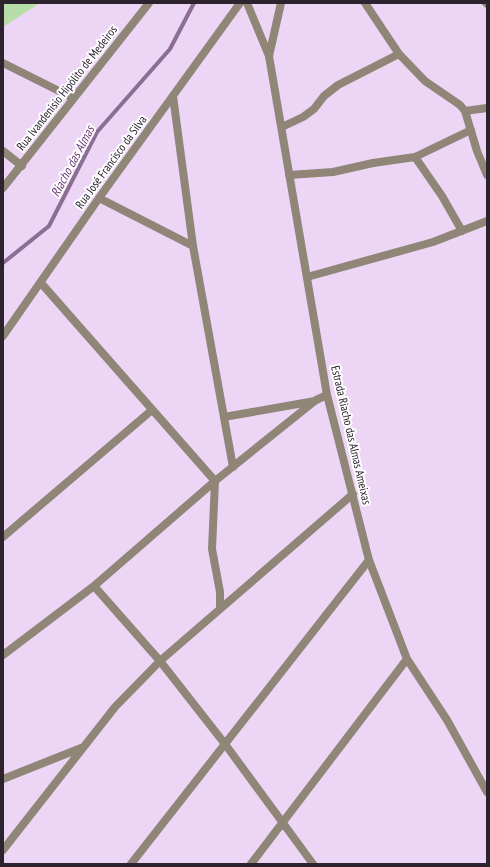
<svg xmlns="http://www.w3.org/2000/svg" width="490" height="867" font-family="'PT Sans Narrow',sans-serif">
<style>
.green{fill:#b7dea9}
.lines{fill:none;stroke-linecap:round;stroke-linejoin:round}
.stream{stroke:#8c6d94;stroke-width:4}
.minor{stroke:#8f8678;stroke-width:8}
.labels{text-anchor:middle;stroke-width:4;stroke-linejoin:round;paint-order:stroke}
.street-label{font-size:12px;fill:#2d232f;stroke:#fff}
.water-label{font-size:13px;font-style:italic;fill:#6c3a7b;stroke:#fff}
</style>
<rect width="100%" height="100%" fill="#edd5f5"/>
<path class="green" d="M 3,3 L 40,3 L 3,27 Z"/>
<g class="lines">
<path class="stream" d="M 3,263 L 49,226 L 97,132 L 170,49 L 194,3"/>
<path class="minor" d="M 247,3 L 269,56 L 327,395 L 369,560 L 407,659 L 447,720 L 487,792
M 365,3 L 399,54 L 425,81 L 460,105 L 465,111 L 477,151 L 487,175
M 486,3 L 487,4
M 269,56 L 281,3
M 3,63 L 73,98
M 173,96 L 193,246 L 233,467
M 465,111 L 487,108
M 282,127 L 303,117 L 314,109 L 324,96 L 338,85 L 399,54
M 3,151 L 22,166
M 415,157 L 442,196 L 462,231
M 289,175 L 333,172 L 373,163 L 415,157 L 471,130
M 3,188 L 149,3
M 99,198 L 193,246
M 307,277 L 433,242 L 487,221
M 41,283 L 215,481 L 212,549 L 220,592 L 220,608
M 3,336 L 99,198 L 240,3
M 224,417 L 315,401
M 3,537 L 152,410
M 94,586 L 160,661 L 225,744 L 313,864
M 3,655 L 94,586 L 215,481 L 316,400 L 327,395
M 3,779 L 81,748
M 3,850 L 115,707 L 160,661 L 353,494
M 131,864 L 369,560
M 251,864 L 407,659"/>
</g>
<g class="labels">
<g class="street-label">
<text transform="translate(67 88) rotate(-52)" y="4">Rua Ivandenisio Hipólito de Medeiros</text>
<text transform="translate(111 162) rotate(-54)" y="4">Rua José Francisco da Silva</text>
<text transform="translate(351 435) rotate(77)" y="4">Estrada Riacho das Almas Ameixas</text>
</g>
<g class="water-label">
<text transform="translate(72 161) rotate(-62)" y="5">Riacho das Almas</text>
</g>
</g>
<rect width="490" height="867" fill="none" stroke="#2d232f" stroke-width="8"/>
</svg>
